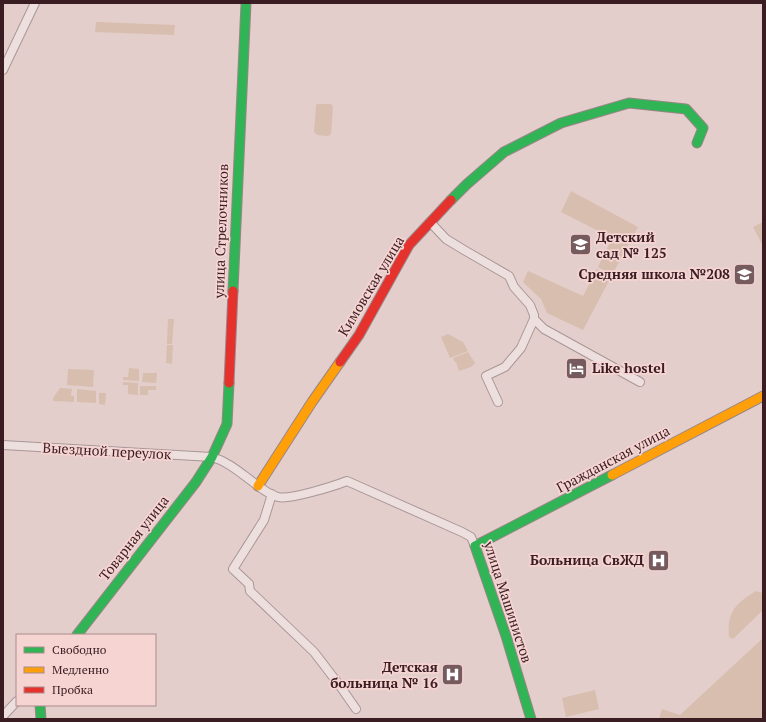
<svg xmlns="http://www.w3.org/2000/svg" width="766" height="722" font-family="'PT Serif',serif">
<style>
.green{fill:#d7beae}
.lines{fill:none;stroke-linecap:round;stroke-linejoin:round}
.street-casing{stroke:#a99697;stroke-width:10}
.fast-casing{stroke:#998687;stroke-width:11}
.slow-casing{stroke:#998687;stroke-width:11}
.jam-casing{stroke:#998687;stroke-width:11}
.street{stroke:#ecdfde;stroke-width:8}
.fast{stroke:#30b455;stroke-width:9}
.slow{stroke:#ff9f0a;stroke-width:9}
.jam{stroke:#e5322d;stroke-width:9}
.labels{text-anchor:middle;stroke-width:3.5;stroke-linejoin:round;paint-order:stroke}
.street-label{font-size:14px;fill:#391d22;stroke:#f6d4d2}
.poi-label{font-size:14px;font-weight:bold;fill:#391d22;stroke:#f6d4d2;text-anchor:end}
</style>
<rect width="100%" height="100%" fill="#e4cecc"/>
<path class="green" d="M 96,22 L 175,25 L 174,35 L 95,32 Z
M 318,104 L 331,104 L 333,107 L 331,134 L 328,136 L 317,135 L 314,132 L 316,105 Z
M 571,191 L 638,227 L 612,275 L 598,267 L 612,238 L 561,212 Z
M 763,222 L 763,246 L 753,227 Z
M 597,269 L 611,277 L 583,330 L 547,313 L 541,299 L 523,282 L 528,271 L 583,296 Z
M 168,319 L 174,319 L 172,344 L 167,344 Z
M 448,334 L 463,342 L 468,351 L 450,358 L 441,337 Z
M 167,345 L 173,345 L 172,364 L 166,363 Z
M 468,352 L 475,363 L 471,367 L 459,371 L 456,362 L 455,362 L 453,358 Z
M 129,368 L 139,369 L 139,381 L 123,380 L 123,377 L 128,377 Z
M 68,369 L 94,370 L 93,387 L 67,385 Z
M 143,373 L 157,373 L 156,383 L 142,382 Z
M 123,382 L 138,383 L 138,395 L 128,394 L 128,385 L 123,385 Z
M 140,386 L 156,386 L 156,390 L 148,390 L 148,395 L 140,395 Z
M 60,388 L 72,389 L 71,396 L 74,396 L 74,402 L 53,401 L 53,398 Z
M 77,389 L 96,391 L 96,403 L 77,402 Z
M 99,393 L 106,393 L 105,405 L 99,404 Z
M 756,591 L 763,593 L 763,610 L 733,639 L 729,637 C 727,612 735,604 756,591 Z
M 763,638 L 763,719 L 659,719 L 662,709 L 680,715 Z
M 595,690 L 599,709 L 566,717 L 562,698 Z"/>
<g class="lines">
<defs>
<path id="street" d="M 3,70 L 35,3
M 430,222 L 446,239 L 464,250 L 509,276 L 514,287 L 530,305 L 534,315 L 534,319 L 544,329 L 640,382
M 498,402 L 486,376 L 505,367 L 521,348 L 534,319
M 3,445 L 212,457 C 226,461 237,470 249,479 C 257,485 267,494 278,497 C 290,500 334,486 347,481 L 462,532 L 471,537 L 475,546
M 272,494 L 264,520 L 233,569 L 249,584 L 250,591 L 314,652 L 340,686 L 356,709
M 3,716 L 17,701"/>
<path id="fast" d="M 451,200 L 467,184 L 504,152 L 561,123 L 629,103 L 686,109 L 703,128 L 697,143
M 233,291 L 246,3
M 77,635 L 196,482 L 212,457 L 227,424 L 229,383
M 40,705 L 41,719
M 531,719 L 506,636 L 475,546 L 612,475"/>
<path id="slow" d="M 612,475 L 763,396
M 258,486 L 312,402 L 340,362"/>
<path id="jam" d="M 340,362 L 359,335 L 409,245 L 451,200
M 229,383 L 233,291"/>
</defs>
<use href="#street" class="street-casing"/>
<use href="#fast" class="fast-casing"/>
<use href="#slow" class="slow-casing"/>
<use href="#jam" class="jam-casing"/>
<use href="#street" class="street"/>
<use href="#fast" class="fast"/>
<use href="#slow" class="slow"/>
<use href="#jam" class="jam"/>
</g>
<defs>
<symbol id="school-square" viewBox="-11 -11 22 22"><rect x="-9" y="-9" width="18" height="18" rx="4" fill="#755b5e" stroke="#f6d4d2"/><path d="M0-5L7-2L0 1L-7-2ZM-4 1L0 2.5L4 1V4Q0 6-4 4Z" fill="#fff"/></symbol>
<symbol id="hotel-square" viewBox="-11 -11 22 22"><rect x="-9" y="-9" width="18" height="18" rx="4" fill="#755b5e" stroke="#f6d4d2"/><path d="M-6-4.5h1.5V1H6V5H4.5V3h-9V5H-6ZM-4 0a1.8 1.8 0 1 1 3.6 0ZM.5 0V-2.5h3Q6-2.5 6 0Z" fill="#fff"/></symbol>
<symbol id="hospital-square" viewBox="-11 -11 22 22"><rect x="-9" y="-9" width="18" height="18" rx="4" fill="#755b5e" stroke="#f6d4d2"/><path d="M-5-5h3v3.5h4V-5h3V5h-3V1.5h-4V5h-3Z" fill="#fff"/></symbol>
</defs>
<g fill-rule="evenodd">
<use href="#school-square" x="568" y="232" width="25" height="25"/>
<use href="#school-square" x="732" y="262" width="25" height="25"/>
<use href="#hotel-square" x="564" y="356" width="25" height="25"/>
<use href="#hospital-square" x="646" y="548" width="25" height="25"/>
<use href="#hospital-square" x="440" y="662" width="25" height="25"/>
</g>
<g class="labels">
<g class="street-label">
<text transform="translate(221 231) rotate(-88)" y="5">улица Стрелочников</text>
<text transform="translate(371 286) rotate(-59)" y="5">Кимовская улица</text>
<text transform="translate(107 451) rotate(3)" y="5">Выездной переулок</text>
<text transform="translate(613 459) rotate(-28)" y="5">Гражданская улица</text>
<text transform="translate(134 538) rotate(-52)" y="5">Товарная улица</text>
<text transform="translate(508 602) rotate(72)" y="5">улица Машинистов</text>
</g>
<g class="poi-label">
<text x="596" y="242" text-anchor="start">Детский<tspan x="596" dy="16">сад № 125</tspan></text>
<text x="730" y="279">Средняя школа №208</text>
<text x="592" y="373" text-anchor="start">Like hostel</text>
<text x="644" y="565">Больница СвЖД</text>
<text x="438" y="672">Детская<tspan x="438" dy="16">больница № 16</tspan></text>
</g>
</g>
<rect width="766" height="722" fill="none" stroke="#391d22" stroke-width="8"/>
<rect x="16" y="634" width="140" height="72" fill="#f6d4d2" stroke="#aa8b8c"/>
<rect x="24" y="647" width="20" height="6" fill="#30b455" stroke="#aa8b8c"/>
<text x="52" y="654" font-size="12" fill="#391d22">Свободно</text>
<rect x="24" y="667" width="20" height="6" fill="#ff9f0a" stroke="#aa8b8c"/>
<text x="52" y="674" font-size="12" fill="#391d22">Медленно</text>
<rect x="24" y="687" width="20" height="6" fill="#e5322d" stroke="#aa8b8c"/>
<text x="52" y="694" font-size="12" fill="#391d22">Пробка</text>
</svg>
